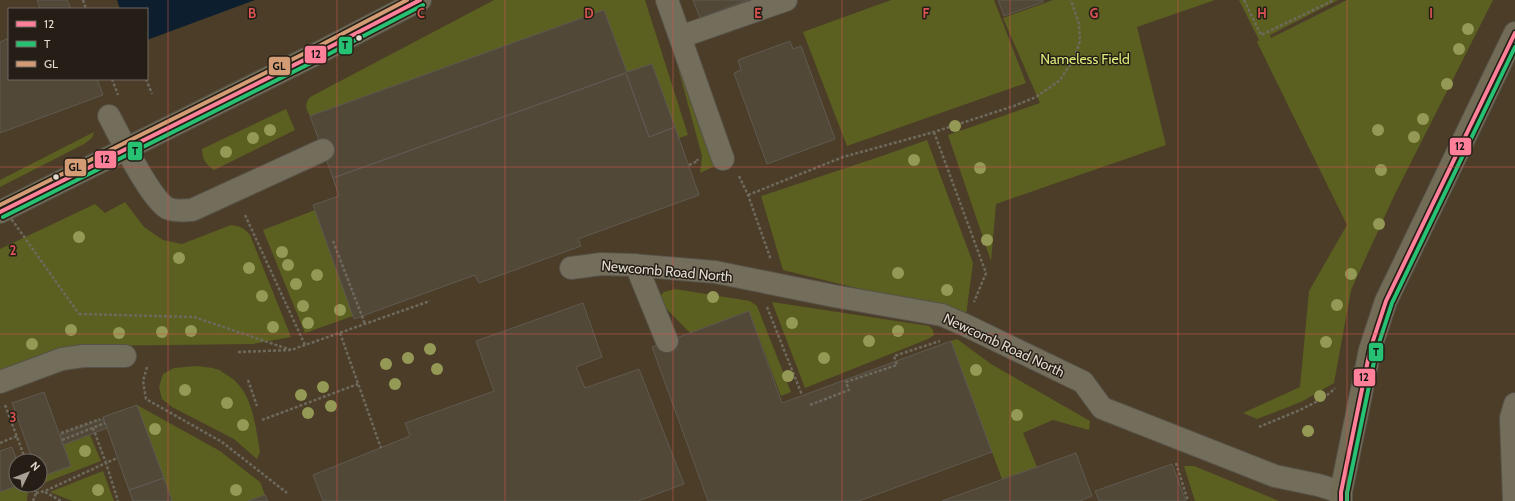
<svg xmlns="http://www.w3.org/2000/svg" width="1515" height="501" font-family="Cabin,sans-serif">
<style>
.built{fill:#4b3d27;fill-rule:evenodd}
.green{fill:#5b6021}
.water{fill:#0d1f2e}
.building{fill:#514838;stroke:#5f5a51}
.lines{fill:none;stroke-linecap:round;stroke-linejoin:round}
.minor-casing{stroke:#575249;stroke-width:24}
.major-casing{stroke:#575249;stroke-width:24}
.path{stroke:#6d695c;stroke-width:2.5;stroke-dasharray:3 2;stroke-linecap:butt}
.minor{stroke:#736d5b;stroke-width:22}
.major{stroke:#726c56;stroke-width:22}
.path-bridge{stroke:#6d695c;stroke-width:2.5;stroke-dasharray:3 2;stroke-linecap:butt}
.bus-1-casing{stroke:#241e16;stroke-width:7}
.bus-2-casing{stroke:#241e16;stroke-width:7}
.bus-3-casing{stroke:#241e16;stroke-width:7}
.bus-1{stroke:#ff8098;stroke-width:4}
.bus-2{stroke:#26c172;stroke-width:4}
.bus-3{stroke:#d39c74;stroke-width:4}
.tree{fill:#949955}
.grid{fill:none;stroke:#d95452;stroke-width:1;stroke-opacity:0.55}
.bus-dot{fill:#e1dacf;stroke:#241e16;stroke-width:1.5}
.labels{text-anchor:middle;stroke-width:3;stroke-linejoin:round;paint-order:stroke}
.park-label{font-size:14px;fill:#ddea79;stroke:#241e16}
.street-label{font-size:14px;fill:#e1dacf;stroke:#241e16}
.grid-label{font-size:13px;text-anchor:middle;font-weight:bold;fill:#d95452;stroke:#241e16;stroke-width:3;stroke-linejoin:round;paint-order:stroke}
.line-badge{stroke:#241e16;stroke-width:1.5}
.pale-badge-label{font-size:11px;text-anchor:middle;font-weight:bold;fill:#111}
</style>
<rect width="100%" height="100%" fill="#3b352a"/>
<path class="built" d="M 0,0 L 1515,0 L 1515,501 L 0,501 ZM 9,9 L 147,9 L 147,79 L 9,79 ZM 16,461 L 40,461 L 40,485 L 16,485 Z"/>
<path class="green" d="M 494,0 L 645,0 L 688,135 L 679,138 L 652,64 L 627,72 L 604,10 L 310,116 C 306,108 304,105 310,97 Z
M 891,0 L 994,0 L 1026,83 L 847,146 L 803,32 Z
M 1053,0 L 1215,0 L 1137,27 L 1166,145 L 996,204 L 991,261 L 948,135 L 1040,103 L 1003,18 Z
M 1239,0 L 1338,0 L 1270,35 L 1271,38 L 1347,0 L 1493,0 L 1395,194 L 1351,290 L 1334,383 L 1301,402 L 1257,419 L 1243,413 L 1300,387 L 1309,291 L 1347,225 L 1257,42 L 1259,40 Z
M 677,64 L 715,166 L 700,173 L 702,156 Z
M 286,109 L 295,130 L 214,170 C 206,165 202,159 202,149 Z
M 94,132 L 92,138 L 84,144 L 0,187 L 0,180 Z
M 927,140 L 973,263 L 966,315 L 783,270 L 761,196 L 882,156 Z
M 125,202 L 144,227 L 163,240 L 182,244 L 231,225 C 240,226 244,228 250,235 L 291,337 L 253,344 L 88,346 L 61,348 L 31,358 L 0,371 L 0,249 L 95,204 L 105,213 Z
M 315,210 L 353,316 L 305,333 L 263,230 Z
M 675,289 L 750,301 L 757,306 L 791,392 L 781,396 L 749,311 L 690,333 L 663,305 L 660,296 L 664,292 Z
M 772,302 L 929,326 L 933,330 L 934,335 L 928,339 L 805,388 Z
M 957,339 L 991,364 L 1090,421 L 1089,430 L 1053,420 L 1023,433 L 1037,467 L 1002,479 L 951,341 Z
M 197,366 C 203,367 210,367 216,369 C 220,369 223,373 227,375 C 253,390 255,425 260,452 L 257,459 L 234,439 L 172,407 L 162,399 L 159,387 L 163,374 L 174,368 Z
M 137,405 L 220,451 L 260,482 L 265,495 L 248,501 L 171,501 Z
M 90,435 L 101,461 L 41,484 L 40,477 L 71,466 L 63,445 Z
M 1184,466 L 1194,466 L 1279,501 L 1195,501 Z
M 103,471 L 114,501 L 72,501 L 50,492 Z
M 19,485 L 26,485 L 28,490 L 27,501 L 0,501 L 0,492 Z"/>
<path class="water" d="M 117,0 L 255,0 L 147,40 L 147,9 L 120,9 Z"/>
<path class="building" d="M 37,0 L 67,0 L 71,9 L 40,9 Z
M 693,0 L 748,0 L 700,18 Z
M 998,0 L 1043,0 L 1043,2 L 1004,16 Z
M 604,10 L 627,72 L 652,64 L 675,127 L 649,137 L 626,73 L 333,178 L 310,116 Z
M 9,38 L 9,79 L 97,79 L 103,95 L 0,133 L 0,42 Z
M 790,41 L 793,49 L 801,46 L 835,139 L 767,164 L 734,73 L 741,70 L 738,60 Z
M 626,73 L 649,137 L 675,127 L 699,195 L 578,239 L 581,246 L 479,283 L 475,275 L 354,319 L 313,205 L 339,196 L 333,178 Z
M 583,303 L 602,357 L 576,367 L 585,388 L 639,369 L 684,484 L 638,501 L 323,501 L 313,475 L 410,436 L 405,423 L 494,391 L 476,341 Z
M 749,311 L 782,403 L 951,341 L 992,452 L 859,501 L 708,501 L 652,347 Z
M 44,392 L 71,466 L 40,477 L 40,461 L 33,461 L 12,403 Z
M 137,405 L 164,478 L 129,490 L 103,417 Z
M 103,419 L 107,428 L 63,445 L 60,435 Z
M 12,447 L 17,461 L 16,461 L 16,485 L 19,485 L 0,492 L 0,451 Z
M 1076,453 L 1092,496 L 1080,501 L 942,501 Z
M 1172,464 L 1186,501 L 1099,501 L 1095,491 Z
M 164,478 L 172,501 L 133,501 L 129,490 Z
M 265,495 L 268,501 L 248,501 Z"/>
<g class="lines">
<defs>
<path id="minor" d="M 667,0 L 723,159
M 680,37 L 786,0
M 109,116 C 119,135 150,198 167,208 C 175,212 184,210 192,210 L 323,150
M 636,265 L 667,341
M 571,268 L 601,264 L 632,265 L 715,272 L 834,296 L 942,315 L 965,325 L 1083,382 L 1102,408 L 1275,476 L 1318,485 L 1341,492
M 0,382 L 62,359 L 83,356 L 125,356
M 1514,501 L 1511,418 L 1515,404"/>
<path id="major" d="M 0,212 L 322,51 L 420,0
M 1341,501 L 1341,492 L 1370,350 L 1386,301 L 1515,33"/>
</defs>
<use href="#minor" class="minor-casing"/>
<use href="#major" class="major-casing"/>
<path class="path" d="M 83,0 L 86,9
M 1244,0 L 1261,35 L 1334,0
M 112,79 L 118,95
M 146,79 L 152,94
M 934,132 L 986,273 L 974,302
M 689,165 L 698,161 L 697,159
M 739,176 L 748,195 L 771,260
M 748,195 L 843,157 L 934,132 L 1014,106 L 1036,97 L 1059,81 L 1074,59 L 1080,41 L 1079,24 L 1071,0
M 245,215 L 305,345
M 333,241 L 365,324
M 767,307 L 802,395
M 79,314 L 194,317 L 291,350
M 340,333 L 381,448
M 238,352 L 291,350 L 430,301
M 147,367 L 143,381 L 146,399 L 222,442 L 287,493
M 248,380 L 257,406
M 5,405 L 26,461
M 810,405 L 849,390 L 846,382 L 897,365 L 894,356 L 940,341
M 262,420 L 358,384
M 1259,427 C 1279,418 1321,404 1335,388
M 93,428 L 106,463 L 117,458
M 61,433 L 100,419
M 62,440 L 105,423
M 0,443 L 17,436
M 1176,463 L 1188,501
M 45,492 L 61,501
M 36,493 L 45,491 L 106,463 L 118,501
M 33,501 L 36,493 L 34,485"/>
<use href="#minor" class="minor"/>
<use href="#major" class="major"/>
<path class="path-bridge" d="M 0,203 L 79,314"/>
<defs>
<path id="bus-1" d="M 0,212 L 322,51 L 420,0
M 1341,501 L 1341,492 L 1370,350 L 1386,301 L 1515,33"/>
<path id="bus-2" d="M 3,217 L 325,56 L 423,5
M 1347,501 L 1347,493 L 1376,352 L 1392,303 L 1515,47"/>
<path id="bus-3" d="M 0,205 L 319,46 L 407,0"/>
</defs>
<use href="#bus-1" class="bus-1-casing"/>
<use href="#bus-2" class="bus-2-casing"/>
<use href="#bus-3" class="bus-3-casing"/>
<use href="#bus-1" class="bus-1"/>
<use href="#bus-2" class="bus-2"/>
<use href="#bus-3" class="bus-3"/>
</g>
<g class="tree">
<circle cx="1468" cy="29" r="6"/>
<circle cx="1459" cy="49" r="6"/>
<circle cx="1447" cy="84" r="6"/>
<circle cx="1423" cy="119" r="6"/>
<circle cx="955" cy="126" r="6"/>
<circle cx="270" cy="130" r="6"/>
<circle cx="1378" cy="130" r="6"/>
<circle cx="1414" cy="137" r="6"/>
<circle cx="253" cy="138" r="6"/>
<circle cx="226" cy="152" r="6"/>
<circle cx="914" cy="160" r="6"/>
<circle cx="980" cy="168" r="6"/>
<circle cx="1381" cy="170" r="6"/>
<circle cx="1379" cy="224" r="6"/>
<circle cx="79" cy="237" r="6"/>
<circle cx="987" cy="240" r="6"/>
<circle cx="282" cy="252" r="6"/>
<circle cx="179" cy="258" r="6"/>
<circle cx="288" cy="265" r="6"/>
<circle cx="249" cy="268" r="6"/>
<circle cx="898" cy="273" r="6"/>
<circle cx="1351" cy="274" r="6"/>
<circle cx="317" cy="275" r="6"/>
<circle cx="296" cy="284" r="6"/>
<circle cx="947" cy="290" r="6"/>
<circle cx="262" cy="296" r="6"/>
<circle cx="713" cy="297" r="6"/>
<circle cx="1337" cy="305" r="6"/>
<circle cx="303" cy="306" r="6"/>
<circle cx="340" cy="310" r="6"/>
<circle cx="308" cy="323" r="6"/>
<circle cx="792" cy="323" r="6"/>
<circle cx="273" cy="327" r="6"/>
<circle cx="71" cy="330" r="6"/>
<circle cx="191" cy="331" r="6"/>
<circle cx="898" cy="331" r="6"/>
<circle cx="162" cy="332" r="6"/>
<circle cx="119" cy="333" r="6"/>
<circle cx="869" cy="341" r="6"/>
<circle cx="1326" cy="342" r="6"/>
<circle cx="32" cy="344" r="6"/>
<circle cx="430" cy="349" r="6"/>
<circle cx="408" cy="358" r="6"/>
<circle cx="824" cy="358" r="6"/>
<circle cx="386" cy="364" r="6"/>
<circle cx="437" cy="369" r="6"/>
<circle cx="976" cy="370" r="6"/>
<circle cx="788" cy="376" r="6"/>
<circle cx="395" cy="384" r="6"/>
<circle cx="323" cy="387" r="6"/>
<circle cx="185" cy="390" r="6"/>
<circle cx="301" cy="395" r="6"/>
<circle cx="1320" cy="396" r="6"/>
<circle cx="227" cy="403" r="6"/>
<circle cx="331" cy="406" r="6"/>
<circle cx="308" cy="413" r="6"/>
<circle cx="1017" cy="415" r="6"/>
<circle cx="243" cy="425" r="6"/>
<circle cx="155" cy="429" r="6"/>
<circle cx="1308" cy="431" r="6"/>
<circle cx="85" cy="451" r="6"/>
<circle cx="98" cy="490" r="6"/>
<circle cx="236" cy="490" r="6"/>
</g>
<path class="grid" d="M 168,0 L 168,501M 337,0 L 337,501M 505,0 L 505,501M 673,0 L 673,501M 842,0 L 842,501M 1010,0 L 1010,501M 1178,0 L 1178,501M 1347,0 L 1347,501M 0,167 L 1515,167M 0,334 L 1515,334"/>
<g class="bus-dot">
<circle cx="359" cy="38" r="3.5"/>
<circle cx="56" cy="177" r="3.5"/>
</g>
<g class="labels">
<g class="park-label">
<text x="1085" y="64">Nameless Field</text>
</g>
<g class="street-label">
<text transform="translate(667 271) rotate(5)" y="5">Newcomb Road North</text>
<text transform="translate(1004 345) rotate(25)" y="5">Newcomb Road North</text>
</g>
</g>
<g class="grid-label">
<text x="252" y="18">B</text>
<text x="421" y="18">C</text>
<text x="589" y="18">D</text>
<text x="758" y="18">E</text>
<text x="926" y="18">F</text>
<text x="1094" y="18">G</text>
<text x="1262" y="18">H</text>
<text x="1431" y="18">I</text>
<text x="13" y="255">2</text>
<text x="13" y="422">3</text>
</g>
<g class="line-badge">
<rect x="338" y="36" width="15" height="19" rx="4" fill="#26c172"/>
<rect x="304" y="45" width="23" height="19" rx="4" fill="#ff8098"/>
<rect x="268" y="56" width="23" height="20" rx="4" fill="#d39c74"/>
<rect x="1449" y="137" width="23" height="19" rx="4" fill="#ff8098"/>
<rect x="127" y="141" width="16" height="20" rx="4" fill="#26c172"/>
<rect x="94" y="150" width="23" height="19" rx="4" fill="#ff8098"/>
<rect x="64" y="158" width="23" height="19" rx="4" fill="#d39c74"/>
<rect x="1368" y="342" width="16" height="20" rx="4" fill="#26c172"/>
<rect x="1353" y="368" width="23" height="19" rx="4" fill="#ff8098"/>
</g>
<g class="pale-badge-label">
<text x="345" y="49">T</text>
<text x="316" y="58">12</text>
<text x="279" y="70">GL</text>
<text x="1460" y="150">12</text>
<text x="135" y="155">T</text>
<text x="105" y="163">12</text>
<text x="75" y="171">GL</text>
<text x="1376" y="356">T</text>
<text x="1364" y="381">12</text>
</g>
<rect x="8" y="8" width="140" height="72" fill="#241e16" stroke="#706960"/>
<rect x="16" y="21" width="20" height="6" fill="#ff8098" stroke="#706960"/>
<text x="44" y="28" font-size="12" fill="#e1dacf">12</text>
<rect x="16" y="41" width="20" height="6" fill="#26c172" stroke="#706960"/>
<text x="44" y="48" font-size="12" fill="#e1dacf">T</text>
<rect x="16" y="61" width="20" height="6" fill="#d39c74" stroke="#706960"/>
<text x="44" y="68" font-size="12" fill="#e1dacf">GL</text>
<g transform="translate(28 473) rotate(47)"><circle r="19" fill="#241e16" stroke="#706960"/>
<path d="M0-3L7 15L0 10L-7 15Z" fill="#a7a095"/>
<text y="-6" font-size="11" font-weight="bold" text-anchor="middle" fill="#e1dacf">N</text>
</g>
</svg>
